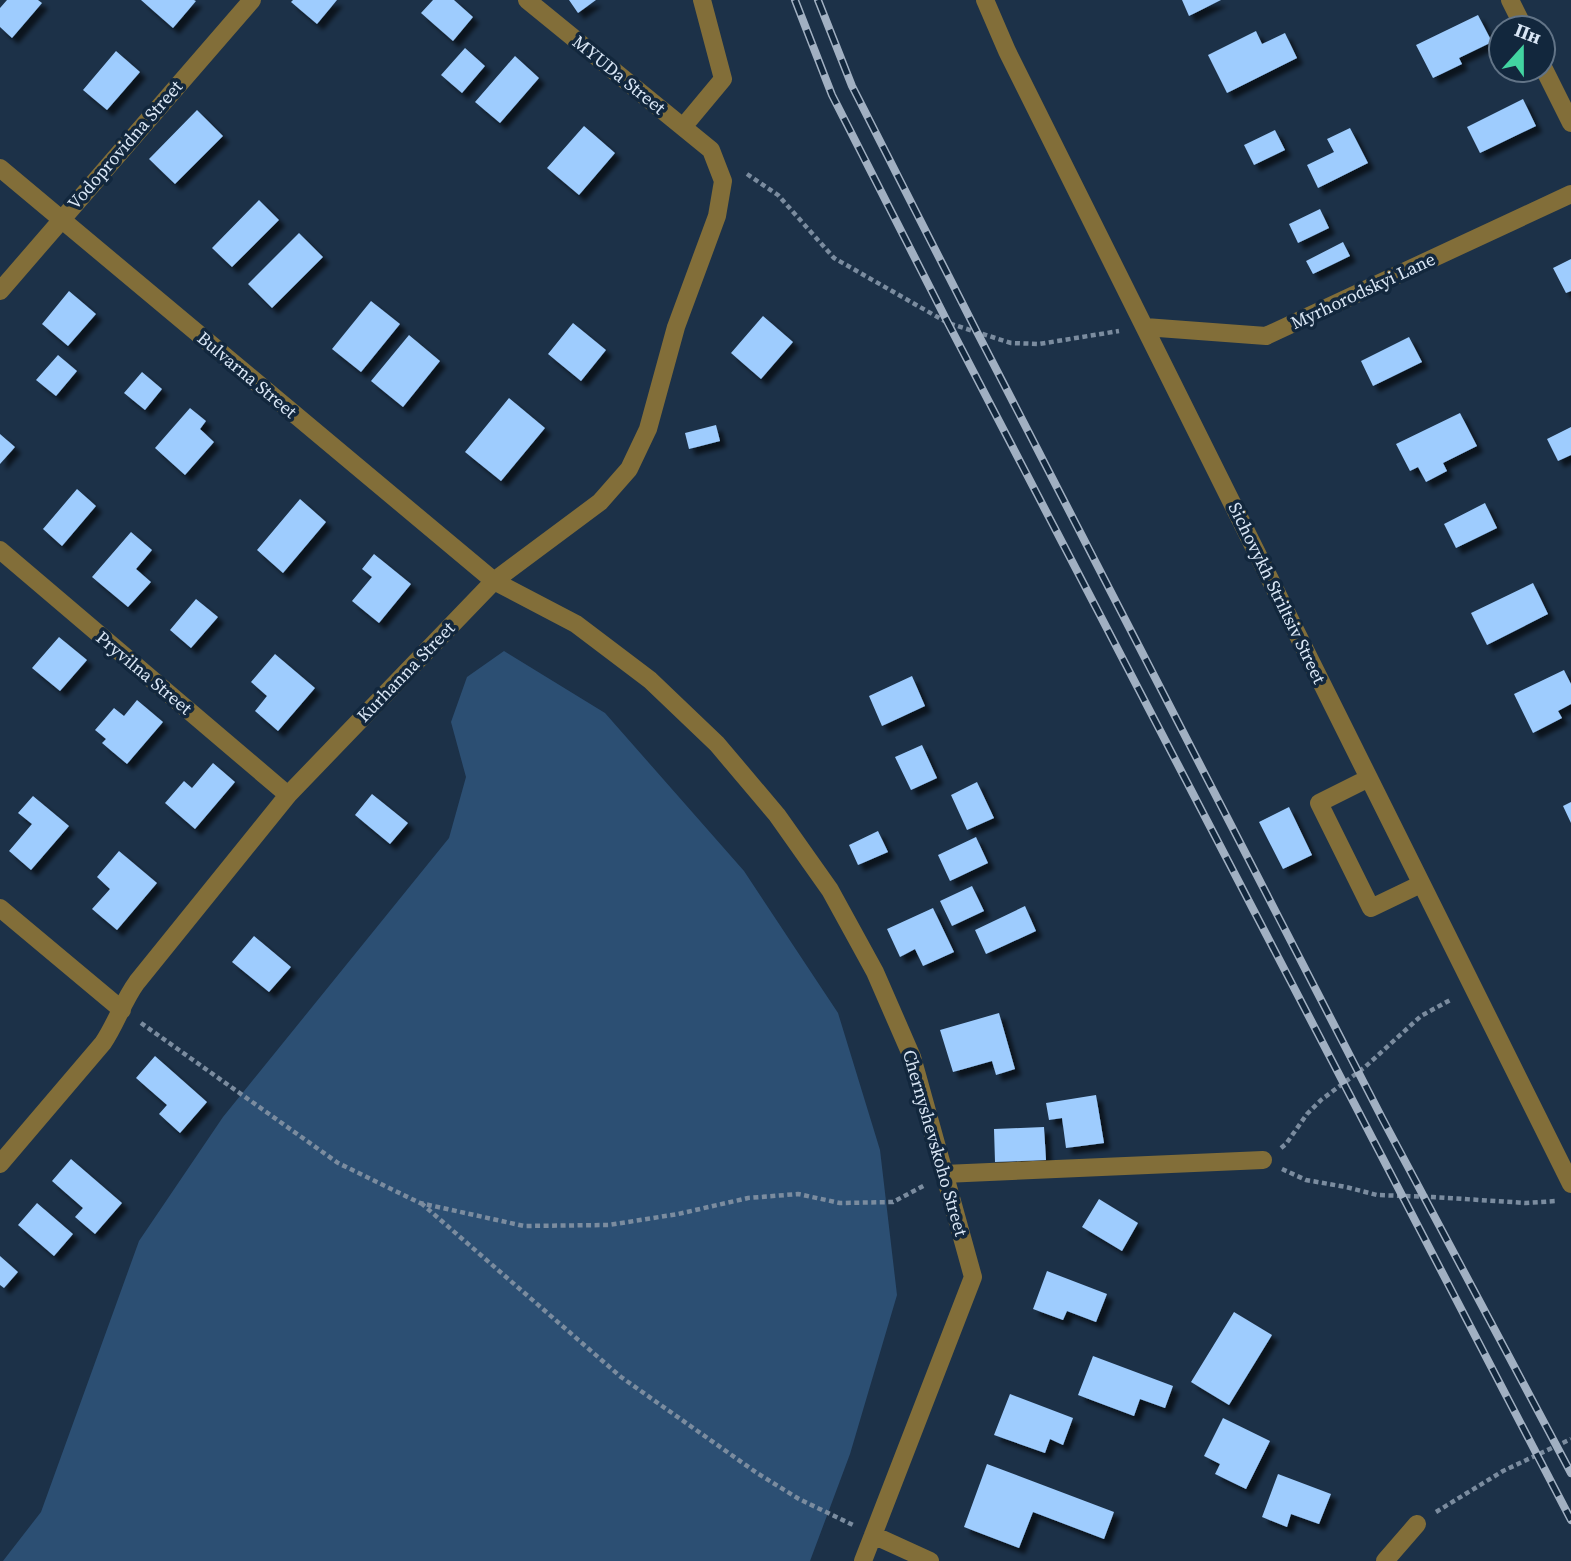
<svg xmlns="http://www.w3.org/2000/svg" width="1571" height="1561" font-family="'Source Serif 4',serif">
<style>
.green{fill:#2c4f73}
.building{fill:#9eccfe;filter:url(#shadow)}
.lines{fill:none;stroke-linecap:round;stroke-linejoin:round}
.path{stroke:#7b8c9f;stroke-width:4.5;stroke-dasharray:5 3.5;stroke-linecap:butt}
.minor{stroke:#826e39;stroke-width:18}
.rail-casing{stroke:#a1b0c2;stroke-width:8}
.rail{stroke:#12273d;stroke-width:5;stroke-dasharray:16;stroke-linecap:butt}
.labels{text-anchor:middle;stroke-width:7;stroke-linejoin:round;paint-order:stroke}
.street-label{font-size:18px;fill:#dae7f6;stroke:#12273d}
</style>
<defs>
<filter id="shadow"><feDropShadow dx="6" dy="6" stdDeviation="2" flood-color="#0009"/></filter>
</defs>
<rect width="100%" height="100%" fill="#1c3148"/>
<path class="green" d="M 504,651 L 605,713 L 744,871 L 838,1013 L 880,1150 L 897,1295 L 850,1454 L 810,1561 L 3,1561 L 41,1512 L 139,1241 L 223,1117 L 449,838 L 466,777 L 451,722 L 467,677 Z"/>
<path class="building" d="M 7,0 L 38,0 L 42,3 L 12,38 L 0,27 L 0,8 Z
M 141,0 L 194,0 L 196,1 L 173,28 Z
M 293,0 L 337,0 L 317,24 L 291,2 Z
M 433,0 L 454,0 L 473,17 L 453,41 L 421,13 Z
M 569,0 L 596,0 L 578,13 Z
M 1182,0 L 1221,0 L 1189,16 Z
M 1478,15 L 1492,42 L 1459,58 L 1462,64 L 1433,78 L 1416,45 Z
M 1256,31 L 1262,44 L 1285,33 L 1297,58 L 1227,93 L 1208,55 Z
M 465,48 L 485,66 L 462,93 L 441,75 Z
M 116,51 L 140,72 L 107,110 L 83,90 Z
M 515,56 L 539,78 L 500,123 L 475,102 Z
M 1523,99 L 1536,126 L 1480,153 L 1467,127 Z
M 197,110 L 223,136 L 175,184 L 149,159 Z
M 584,126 L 615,153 L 579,195 L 547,168 Z
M 1350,128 L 1368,163 L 1318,188 L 1307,165 L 1334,152 L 1327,139 Z
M 1275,130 L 1285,150 L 1254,165 L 1244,145 Z
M 259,200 L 279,220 L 232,267 L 212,248 Z
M 1320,209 L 1329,228 L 1298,243 L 1289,224 Z
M 299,233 L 323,257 L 272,308 L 248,284 Z
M 1343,242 L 1350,256 L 1313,274 L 1306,261 Z
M 1571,259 L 1571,291 L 1566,293 L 1553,268 Z
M 69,291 L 96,314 L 68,346 L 42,324 Z
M 371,301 L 400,324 L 361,372 L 332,349 Z
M 763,316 L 793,342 L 761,379 L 731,353 Z
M 573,323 L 606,350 L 581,381 L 548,354 Z
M 409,335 L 440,361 L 403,407 L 371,381 Z
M 1409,337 L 1422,362 L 1373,386 L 1361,361 Z
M 58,355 L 77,371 L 56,396 L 36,380 Z
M 142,372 L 162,389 L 145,410 L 124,393 Z
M 509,398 L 545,428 L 501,481 L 465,452 Z
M 190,408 L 206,421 L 200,429 L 214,442 L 185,475 L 155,448 Z
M 1460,413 L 1477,446 L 1443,463 L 1447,471 L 1426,482 L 1418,467 L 1410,471 L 1396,444 Z
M 716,425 L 720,441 L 689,449 L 685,433 Z
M 1571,427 L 1571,455 L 1558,461 L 1547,439 Z
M 0,434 L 15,447 L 0,464 Z
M 77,489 L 96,506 L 62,546 L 43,529 Z
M 300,499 L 326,522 L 283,573 L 257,550 Z
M 1485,503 L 1497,528 L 1456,548 L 1444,524 Z
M 131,532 L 152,550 L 136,569 L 151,582 L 128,607 L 92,577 Z
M 374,554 L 411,584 L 379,623 L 352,601 L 372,577 L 362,569 Z
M 1533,583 L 1548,614 L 1487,645 L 1471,613 Z
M 196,599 L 218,617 L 191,648 L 170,630 Z
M 59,637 L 87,660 L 60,691 L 32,668 Z
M 275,654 L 315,688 L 278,731 L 255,711 L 267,696 L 251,682 Z
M 1564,670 L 1571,684 L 1571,704 L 1558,711 L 1562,718 L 1533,733 L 1514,694 Z
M 912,676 L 925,706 L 882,726 L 869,696 Z
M 137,700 L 163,722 L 127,764 L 102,743 L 106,739 L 95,730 L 114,708 L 124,716 Z
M 922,745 L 937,778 L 911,790 L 895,757 Z
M 213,763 L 235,782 L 195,829 L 165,803 L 184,781 L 192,788 Z
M 977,782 L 994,818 L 967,830 L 951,795 Z
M 372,794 L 408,823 L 390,844 L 355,815 Z
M 33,796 L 69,826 L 31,870 L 9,851 L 32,824 L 18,813 Z
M 1571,802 L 1571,823 L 1563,806 Z
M 1289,807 L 1312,855 L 1283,869 L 1259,822 Z
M 878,831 L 888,852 L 858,865 L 849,845 Z
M 976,837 L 988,863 L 950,881 L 938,855 Z
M 119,851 L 157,883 L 117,930 L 92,909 L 110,889 L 97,877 Z
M 972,886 L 984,911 L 952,926 L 940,901 Z
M 1025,906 L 1036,931 L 986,954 L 975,930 Z
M 933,908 L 954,952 L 923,966 L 915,949 L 900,957 L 887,929 Z
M 254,936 L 291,967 L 269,992 L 232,962 Z
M 999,1013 L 1015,1069 L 996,1075 L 992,1061 L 953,1072 L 940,1030 Z
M 155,1056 L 207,1102 L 180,1133 L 159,1114 L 167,1105 L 136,1078 Z
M 1096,1095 L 1104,1143 L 1066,1148 L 1062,1118 L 1049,1120 L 1046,1103 Z
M 1044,1127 L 1046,1160 L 995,1162 L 994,1129 Z
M 71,1159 L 122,1203 L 95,1234 L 75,1217 L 83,1208 L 52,1181 Z
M 1099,1199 L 1138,1223 L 1122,1251 L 1082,1227 Z
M 37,1203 L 73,1234 L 54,1256 L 18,1225 Z
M 0,1256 L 18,1272 L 4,1288 L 0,1285 Z
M 1047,1271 L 1107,1294 L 1096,1322 L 1067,1311 L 1063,1320 L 1033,1309 Z
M 1234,1312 L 1272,1335 L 1229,1405 L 1191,1382 Z
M 1093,1356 L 1173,1386 L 1165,1408 L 1140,1399 L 1134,1416 L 1078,1395 Z
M 1010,1394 L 1073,1418 L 1063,1445 L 1050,1439 L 1045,1453 L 994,1435 Z
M 1223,1418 L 1270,1441 L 1246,1489 L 1215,1474 L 1220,1464 L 1204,1456 Z
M 987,1464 L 1114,1512 L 1104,1539 L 1033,1512 L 1019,1548 L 964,1527 Z
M 1278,1474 L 1331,1494 L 1319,1524 L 1291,1514 L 1287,1527 L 1262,1517 Z"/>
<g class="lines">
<path class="path" d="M 747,174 L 778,195 L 834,258 L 948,323 L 1011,343 L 1039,344 L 1119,331
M 141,1023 L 338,1163 L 420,1203 L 524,1226 L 609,1225 L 678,1214 L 748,1198 L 798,1194 L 840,1203 L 893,1202 L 925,1185
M 1281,1148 L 1286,1144 L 1307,1114 L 1321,1100 L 1365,1067 L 1421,1016 L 1452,999
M 1282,1169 L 1306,1180 L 1346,1187 L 1377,1195 L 1433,1197 L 1526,1203 L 1556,1201
M 421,1203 L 621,1377 L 757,1473 L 799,1499 L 853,1525
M 1436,1512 L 1503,1471 L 1571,1439"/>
<path class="minor" d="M 985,0 L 1007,51 L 1571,1184
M 1510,0 L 1524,28
M 1543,67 L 1571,123
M 683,127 L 723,79 L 702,0
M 0,168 L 494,581 L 576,624 L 650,680 L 717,744 L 777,815 L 830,890 L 875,972 L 912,1057 L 973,1277 L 863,1561
M 0,291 L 252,0
M 1145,327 L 1266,336 L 1571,194
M 0,550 L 288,795
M 1369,778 L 1319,803 L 1371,908 L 1421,884
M 0,908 L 122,1010
M 0,1164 L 103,1043 C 116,1024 123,1001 137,982 L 288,795 L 494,581 L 600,502 L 629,469 L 648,429 L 676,327 L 717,216 L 723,181 L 711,150 L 527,0
M 944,1174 L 1263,1160
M 873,1535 L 930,1561
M 1385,1561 L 1417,1524"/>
<defs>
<path id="rail" d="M 795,0 L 832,95 L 948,323 L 1571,1520
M 818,0 L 852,86 L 977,332 L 1382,1118 L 1571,1473"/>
</defs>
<use href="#rail" class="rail-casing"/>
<use href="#rail" class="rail"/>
</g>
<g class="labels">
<g class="street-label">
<text transform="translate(619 75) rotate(39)" y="6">MYUDa Street</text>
<text transform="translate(125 145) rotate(-49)" y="6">Vodoprovidna Street</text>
<text transform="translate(1363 291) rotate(-25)" y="6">Myrhorodskyi Lane</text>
<text transform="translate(247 375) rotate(40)" y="6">Bulvarna Street</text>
<text transform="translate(1277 593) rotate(64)" y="6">Sichovykh Striltsiv Street</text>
<text transform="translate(406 672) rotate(-46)" y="6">Kurhanna Street</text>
<text transform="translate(144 673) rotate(40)" y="6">Pryvilna Street</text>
<text transform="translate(935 1143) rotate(74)" y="6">Chernyshevskoho Street</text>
</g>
</g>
<g transform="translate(1522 49) rotate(21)"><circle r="33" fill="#12273d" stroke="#627487" stroke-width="2"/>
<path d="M0-5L12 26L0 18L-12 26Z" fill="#42d4a1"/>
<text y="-10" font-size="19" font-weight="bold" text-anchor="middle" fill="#dae7f6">Пн</text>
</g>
</svg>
